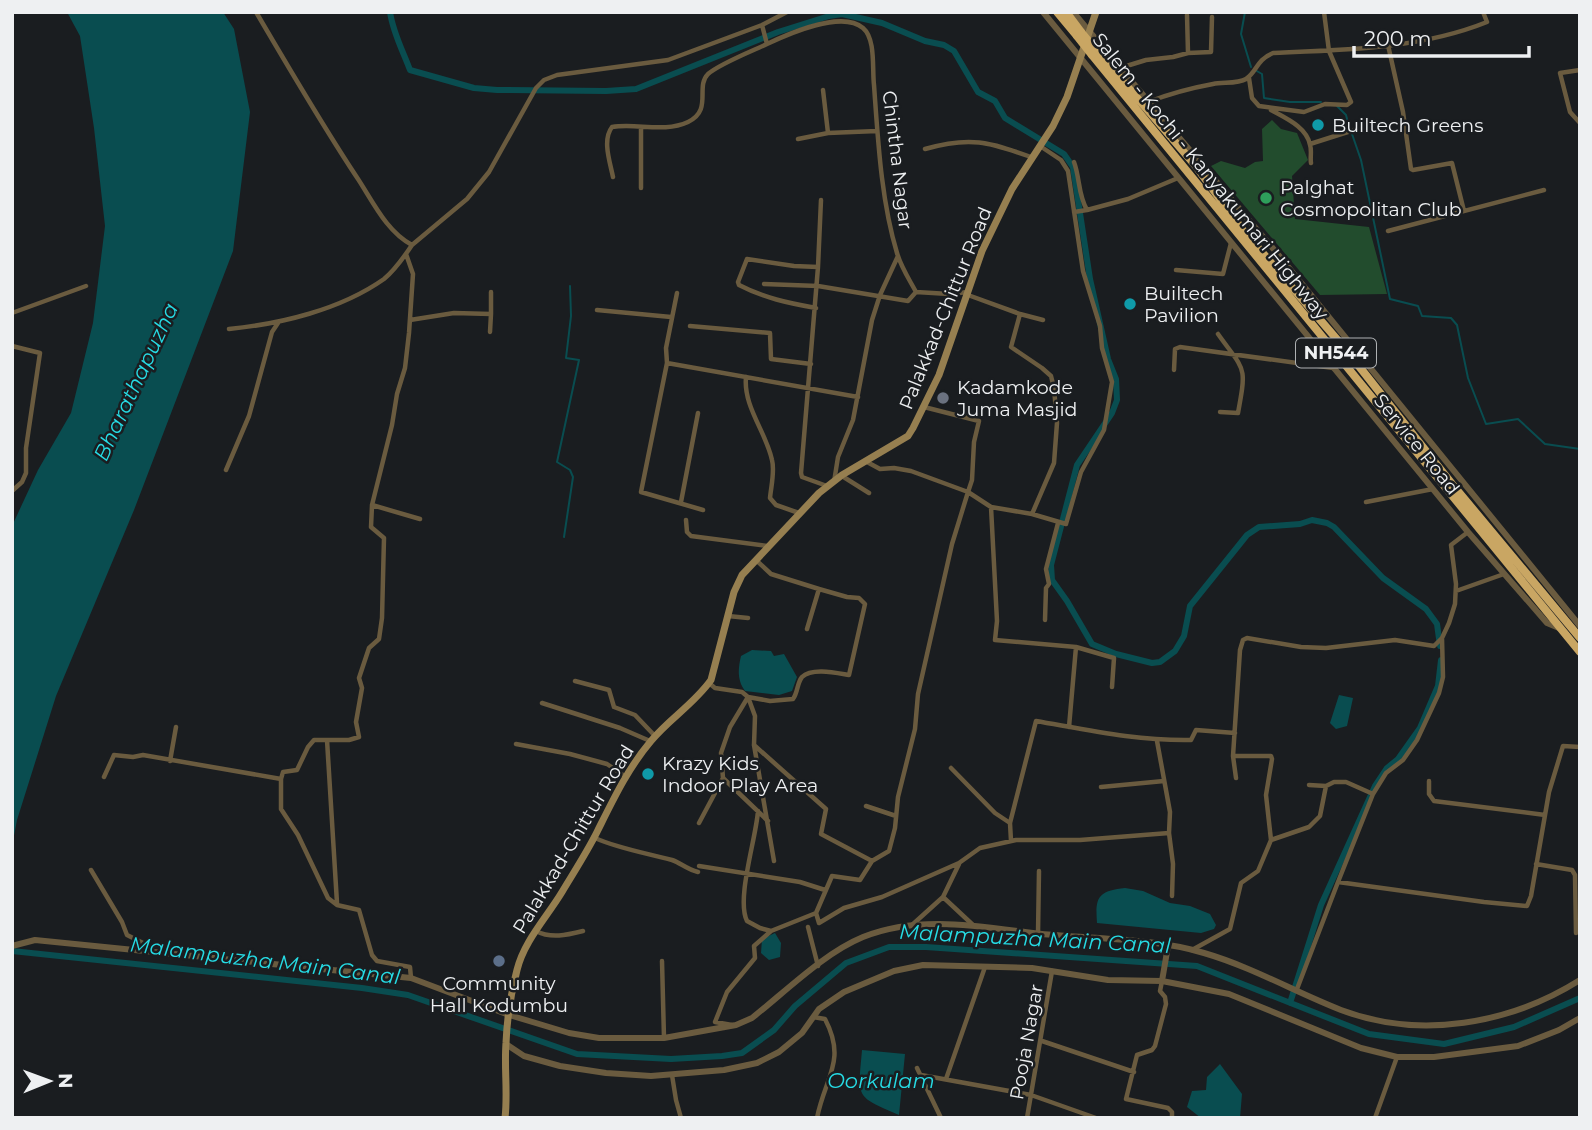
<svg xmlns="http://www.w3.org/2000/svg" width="1592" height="1130" font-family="Montserrat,sans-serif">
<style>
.green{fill:#224c2d}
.water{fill:#094d50}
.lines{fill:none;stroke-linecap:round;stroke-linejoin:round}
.stream{stroke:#094d50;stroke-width:2}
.canal{stroke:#094d50;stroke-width:6}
.minor{stroke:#6a5b3f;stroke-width:4.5}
.tertiary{stroke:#6a5b3f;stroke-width:6}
.secondary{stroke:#967f50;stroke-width:7}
.trunk{stroke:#c9a663;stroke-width:8}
.trunk-bridge{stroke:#c9a663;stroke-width:8}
.culture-dot{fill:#0f9aa8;stroke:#1a1d20;stroke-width:2.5}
.leisure-dot{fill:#2e9e5b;stroke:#1a1d20;stroke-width:2.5}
.worship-dot{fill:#6b7280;stroke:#1a1d20;stroke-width:2.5}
.service-dot{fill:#5c6f8a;stroke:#1a1d20;stroke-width:2.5}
.labels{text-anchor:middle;stroke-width:5;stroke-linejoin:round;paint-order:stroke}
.shield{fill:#1a1d20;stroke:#aeb1b3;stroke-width:2}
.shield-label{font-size:18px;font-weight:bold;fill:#eef0f2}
.poi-label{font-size:19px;fill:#eef0f2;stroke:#1a1d20;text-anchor:start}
.street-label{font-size:19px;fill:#eef0f2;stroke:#1a1d20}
.water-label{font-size:21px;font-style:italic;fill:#26dbe4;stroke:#1a1d20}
</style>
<rect width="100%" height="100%" fill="#1a1d20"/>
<path class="green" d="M 1272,120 L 1281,129 L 1297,133 L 1308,160 L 1292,176 L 1295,219 L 1369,227 L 1387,294 L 1320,295 L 1211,166 L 1221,161 L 1245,168 L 1255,162 L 1263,161 L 1262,129 Z"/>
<path class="water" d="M 67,12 L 223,12 L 234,29 L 250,112 L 233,251 L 134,510 L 56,696 L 17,820 L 12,846 L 12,526 L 38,470 L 71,413 L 93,323 L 105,226 L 94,128 L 80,36 Z
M 752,650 L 771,651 L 774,656 L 784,654 L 797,677 L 792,691 L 779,695 L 745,691 C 737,680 738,669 741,656 Z
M 1339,695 L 1353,698 L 1347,726 L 1336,729 L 1330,723 Z
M 1125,888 L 1143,891 L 1170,903 L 1190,906 L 1210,914 L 1216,925 L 1214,929 L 1201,933 L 1097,923 C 1095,897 1098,891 1125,888 Z
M 775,933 L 781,943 L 780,957 L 769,960 L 761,953 L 762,939 Z
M 862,1050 L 905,1054 L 899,1115 C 854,1096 858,1098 862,1050 Z
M 1220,1064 L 1242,1094 L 1240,1118 L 1201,1118 L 1187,1107 L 1192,1091 L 1206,1090 L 1207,1077 Z"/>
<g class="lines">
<path class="stream" d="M 1245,12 L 1241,34 L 1251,67
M 1255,70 L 1262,74 L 1264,98 L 1290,102 L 1321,102
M 1337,106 L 1346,115 L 1349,127
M 1352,134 L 1361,160 L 1390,299 L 1418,306 L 1422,316 L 1451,318 L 1457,325 L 1468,378 L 1486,424 L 1518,419 L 1545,444 L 1580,449
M 564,537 L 573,477 L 570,470 L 557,462 L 579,360 L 566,358 L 571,316 L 570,286"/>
<path class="canal" d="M 390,12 C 393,33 403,51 410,70 L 474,88 L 497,90 L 606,91 L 636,89 L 778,32 L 829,16 L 842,14 L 882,23 L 925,41 L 944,45 L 954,51 L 978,92 L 995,101 L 1005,118 L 1064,154 L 1073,167 L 1090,279 L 1108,359 L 1116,379 L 1117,400 L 1112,413 L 1077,465 L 1051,565 L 1052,580 L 1067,601 L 1092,644 L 1116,654 L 1152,663 L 1160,662 L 1175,651 L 1184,636 L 1190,606 L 1247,535 L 1259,527 L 1300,524 L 1312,520 L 1327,523 L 1334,527 L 1383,578 L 1426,609 L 1437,624 L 1440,646
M 12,951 L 362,988 L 408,995 L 577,1054 L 671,1059 L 722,1056 L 742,1053 L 774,1030 L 795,1006 L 846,963 L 889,947 L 926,947 L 1197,966 L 1369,1034 L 1444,1044 L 1514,1027 L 1580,998
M 1290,1003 L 1321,905 L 1375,786 L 1387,768 L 1398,759 L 1420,728 L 1438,686 L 1441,660"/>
<path class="minor" d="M 1187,15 L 1188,53
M 762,25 L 767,44 C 788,34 842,10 863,28 C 876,39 872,69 874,85 C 878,140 881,200 897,253 C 901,267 909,279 916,292 L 949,294 L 968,292
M 1388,45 L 1403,112 L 1411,169 L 1413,170 L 1452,163 L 1464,211
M 1120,68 L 1146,60 L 1173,57 L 1188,53 L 1211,52 L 1212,17
M 1580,70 L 1560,73 L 1570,112 L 1580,123
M 1249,78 L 1252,98 L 1259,106 L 1304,112 L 1325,104 L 1347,105 L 1351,102 L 1329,51 L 1324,12
M 823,90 L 828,133 L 877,131
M 1148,102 C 1169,94 1191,88 1213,84 C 1223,82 1238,84 1246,79 C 1257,72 1256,60 1273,53 C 1345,50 1420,49 1487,22 L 1483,12
M 1271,110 C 1285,118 1307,127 1310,145 C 1312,150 1310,158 1311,163
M 641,127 L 641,188
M 798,139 L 828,133
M 1310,144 L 1354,130
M 925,149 C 970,136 989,142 1031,157
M 1074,162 C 1080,178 1078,195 1087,210 L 1128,199 L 1178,178
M 613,177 C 610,162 602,140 612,127 C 637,123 664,133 688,122 C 713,110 695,87 708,74 C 719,64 752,51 767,44
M 1074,212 L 1087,210
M 1388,231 L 1544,190
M 412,245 L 467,199 L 489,172 L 536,88 L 544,80 L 557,75 L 668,60 L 762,25 L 787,12
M 818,267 L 801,473 L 802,477 L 827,486
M 1176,270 L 1223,274 L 1231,243
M 764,284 L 818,286 L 908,301 L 916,292
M 677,293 L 666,348 L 667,363 L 641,492 L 703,510
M 968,295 L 1020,314 L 1043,320
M 816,308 C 788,303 764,298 739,285 L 738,282 L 747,259 L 794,266 L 818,267 L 821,200
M 597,310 L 671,317
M 12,313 L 86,286
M 491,314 L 491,292
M 1020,314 L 1011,347 L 1042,368 L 1051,376 L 1054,388 L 1057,423 L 1054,463 L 1032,514
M 410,320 L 454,313 L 491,314 L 490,332
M 690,326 L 770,333 L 771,359 L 811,364
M 229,329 C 280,324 340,310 384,279 C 395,270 404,257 412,245 C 387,232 373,202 358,179 C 322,125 289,68 256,12
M 1218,334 C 1245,372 1247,364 1238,413 L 1220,412
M 12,346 L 40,353 L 26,448 L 26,473 L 22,482 L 12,491
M 667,363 L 858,397
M 1174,370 L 1175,349 L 1180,347 L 1333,368
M 746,377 C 743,406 766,432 772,460 C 775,471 771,487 770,498 L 776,505 L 799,513
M 924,407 L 979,421 L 974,442 L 972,480 L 968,492 L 991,507 L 1032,514 L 1066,524 L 1081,472 L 1104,430 L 1112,382 L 1102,348 L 1100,326 L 1083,271 L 1068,171 L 1061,160 L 1040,146
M 226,470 L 249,416 L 272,332 L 278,323
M 842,476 L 869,493
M 834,482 L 838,457 L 853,420 L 872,320 L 880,295 L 898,256
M 681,502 L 698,413
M 1366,502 L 1433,489
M 372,505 L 420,519
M 991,507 L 997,621 L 995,640 L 1076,647 L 1114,658 L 1112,687
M 686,520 L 687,532 L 691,536 L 767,546
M 756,560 L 771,574 L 819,589
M 1456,591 L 1504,574
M 728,616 L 748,618
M 1045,620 L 1046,588 L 1049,584 L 1046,569 L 1058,523
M 575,681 L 609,690 L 614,707 L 635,715 L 655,736
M 709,683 L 715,688 L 742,692 L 748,697 L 755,716 L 754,745 L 774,861
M 586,717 L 542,703 L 620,728 L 650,741
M 1069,727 L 1076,647
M 327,740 L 337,903
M 1157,741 L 1170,812 L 1169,833
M 516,744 L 570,754 L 607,764 L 626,777
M 754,745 L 826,809 L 821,834 L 872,861
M 170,761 L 176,727
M 951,768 L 995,813 L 1010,823
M 104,777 L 114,755 L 133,757 L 143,755 L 281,779 L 283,772 L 297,770 L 308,747 L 314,740 L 349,740 L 359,737 L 356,722 L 362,688 L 359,678 L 369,648 L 379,639 L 382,618 L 384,538 L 371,527 L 372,505 L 392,425 L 397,394 L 405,368 L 409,333 L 413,274 L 406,254
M 723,778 L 768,821
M 1236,778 L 1233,756 L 1240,650 L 1243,640 L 1247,638 L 1301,647 L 1326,648 L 1395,640 L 1434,646 L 1441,639
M 281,779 L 281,809 L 298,835 L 328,898 L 337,905 L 359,910 L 372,955 L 377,961 L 410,967 L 411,978
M 1429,781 L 1429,794 L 1434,801 L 1545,815
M 1309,785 L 1326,786 L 1334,782 L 1346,782 L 1373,794
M 1101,787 L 1164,781
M 866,806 L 896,816
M 758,811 C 756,839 736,899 747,921 L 760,928 L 771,931
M 699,823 L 723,778 L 721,753 L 730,727 L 748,697 L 770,701 L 793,699 C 798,692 797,683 802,677 C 812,667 837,673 849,675 L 865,604 L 859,598 L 847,597 L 819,589 L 807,629
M 595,838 C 620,849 646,853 672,860 C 681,863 686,869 698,872
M 1271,840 L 1309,827 L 1320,816 L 1326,786
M 1011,841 L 1010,823 L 1036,721 C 1088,730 1137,741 1191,740 L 1196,730 L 1235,733
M 1536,864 L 1572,870 L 1575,875 L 1576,933
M 699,866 L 800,882 L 825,890
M 91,870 L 122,922 L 127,935 L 147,945 L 153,952
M 1338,882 L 1373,794 L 1386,773 L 1403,760 L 1417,740 L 1439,693 L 1443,677 L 1442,638 L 1449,623 L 1455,604 L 1456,584 L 1451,545 L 1468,532
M 943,897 L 973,925
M 816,913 L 819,923 L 844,908 L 882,897 L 959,863 L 980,848 L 1016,840 L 1080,840 L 1169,833 L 1173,864 L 1172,896
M 912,925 L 943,897 L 959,864
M 808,927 L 818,966
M 536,931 C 551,939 567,935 583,931
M 1038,934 L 1039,871
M 1192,950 L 1230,929 L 1241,883 L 1258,871 L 1271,840 L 1266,795 L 1272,759 L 1271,756 L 1233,756
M 662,961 L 664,1038
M 1162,981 L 1160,991 L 1165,997 L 1166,1004 L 1155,1046 L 1152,1050 L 1137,1055 L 1126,1099 L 1168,1108 L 1172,1112 L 1172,1118
M 1297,989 L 1338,882 L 1484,902 L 1527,906 L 1531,896 L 1549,792 L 1563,746 L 1580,747
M 813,1017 L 825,1019 C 847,1061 825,1077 817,1118
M 732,1025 L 715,1022 L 727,992 L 755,958 L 754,946 L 771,931 L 816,913 L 832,876 L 860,880 L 872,861 L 889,851 L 895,828 L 898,797 L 915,729 L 918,694 L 952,544 L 968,492 L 911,471 L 894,468 L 880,469 L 867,462
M 1042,1041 L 1134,1072
M 917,1068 L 941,1118
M 672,1075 L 676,1100 L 681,1118
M 921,1075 L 1031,1095 L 1096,1118
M 946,1079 L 985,967
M 1027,1118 L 1052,971
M 1375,1118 L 1397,1057"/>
<path class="tertiary" d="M 1043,12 L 1468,532 L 1547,623 L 1559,628
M 1073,12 L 1276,252 L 1580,626
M 12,946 L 35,940 L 411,978 L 509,1015 L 569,1033 L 599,1038 L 664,1038 L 736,1025 L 752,1018 C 785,992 824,953 863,937 C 915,916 972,925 1025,932 C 1085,940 1146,936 1204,953 C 1252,967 1295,992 1341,1010 C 1420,1040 1510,1024 1580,980
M 1162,981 L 1168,946
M 506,1044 L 524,1056 L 560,1066 L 606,1073 L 651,1076 L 724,1070 L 757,1063 L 779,1052 L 802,1033 L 819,1009 L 844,992 L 894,971 L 923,965 L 1032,968 L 1108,980 L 1162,981 L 1229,994 L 1361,1048 L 1397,1057 L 1434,1057 L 1518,1046 L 1559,1030 L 1580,1018"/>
<path class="secondary" d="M 505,1118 C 508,1093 504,1068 506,1043 C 507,1019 511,993 517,970 C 524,941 547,917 562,892 C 574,872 587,852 597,832 C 613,800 628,768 651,741 C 669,719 694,704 711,680 L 734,592 L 742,575 L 819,493 L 842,475 L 908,436 L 913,428 L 939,375 L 982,251 L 1012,189 L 1053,126 L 1067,97 L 1096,12"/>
<path class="trunk" d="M 1057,12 L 1077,36
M 1066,12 L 1081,32
M 1095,49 L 1195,165 L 1242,229 L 1347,351 L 1452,484 L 1580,638
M 1092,55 L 1580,652"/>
<path class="trunk-bridge" d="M 1081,32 L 1095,49
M 1077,36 L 1092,55"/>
</g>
<g class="culture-dot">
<circle cx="1318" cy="125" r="7"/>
<circle cx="1130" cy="304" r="7"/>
<circle cx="648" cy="774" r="7"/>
</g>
<circle class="leisure-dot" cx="1266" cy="198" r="7"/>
<circle class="worship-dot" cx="943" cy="398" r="7"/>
<circle class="service-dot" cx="499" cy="961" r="7"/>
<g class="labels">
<rect class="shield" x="1296" y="338.5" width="80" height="29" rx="5"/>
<g class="shield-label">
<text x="1336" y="359">NH544</text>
</g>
<g class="poi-label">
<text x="1332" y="132">Builtech Greens</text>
<text x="1280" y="194">Palghat<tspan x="1280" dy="22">Cosmopolitan Club</tspan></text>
<text x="1144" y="300">Builtech<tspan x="1144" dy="22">Pavilion</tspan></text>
<text x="957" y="394">Kadamkode<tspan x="957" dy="22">Juma Masjid</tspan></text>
<text x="662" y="770">Krazy Kids<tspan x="662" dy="22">Indoor Play Area</tspan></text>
<text x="499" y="990" text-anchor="middle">Community<tspan x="499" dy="22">Hall Kodumbu</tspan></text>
</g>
<g class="street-label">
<text transform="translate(898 160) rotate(83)" y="7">Chintha Nagar</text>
<text transform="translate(1211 176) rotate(51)" y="7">Salem - Kochi - Kanyakumari Highway</text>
<text transform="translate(945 308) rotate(-68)" y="7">Palakkad-Chittur Road</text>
<text transform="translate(1417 444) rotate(51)" y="7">Service Road</text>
<text transform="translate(573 839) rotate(-59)" y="7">Palakkad-Chittur Road</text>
<text transform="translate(1026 1042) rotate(-80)" y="7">Pooja Nagar</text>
</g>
<g class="water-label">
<text transform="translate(136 382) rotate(-65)" y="7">Bharathapuzha</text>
<text transform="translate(1035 939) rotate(3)" y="7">Malampuzha Main Canal</text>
<text transform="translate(265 961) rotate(7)" y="7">Malampuzha Main Canal</text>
<text x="881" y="1088">Oorkulam</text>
</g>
</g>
<rect width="1592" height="1130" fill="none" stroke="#eef0f2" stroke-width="28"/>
<g transform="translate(49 1081) rotate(89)" stroke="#1a1d20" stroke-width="5" paint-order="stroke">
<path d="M0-5L12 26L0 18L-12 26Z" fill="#eef0f2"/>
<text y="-10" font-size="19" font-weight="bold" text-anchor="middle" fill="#eef0f2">N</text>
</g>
<path d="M1354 46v10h175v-10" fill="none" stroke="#eef0f2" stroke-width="3.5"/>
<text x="1364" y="46" font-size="21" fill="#eef0f2" stroke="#1a1d20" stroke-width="5" paint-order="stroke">200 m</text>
</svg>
